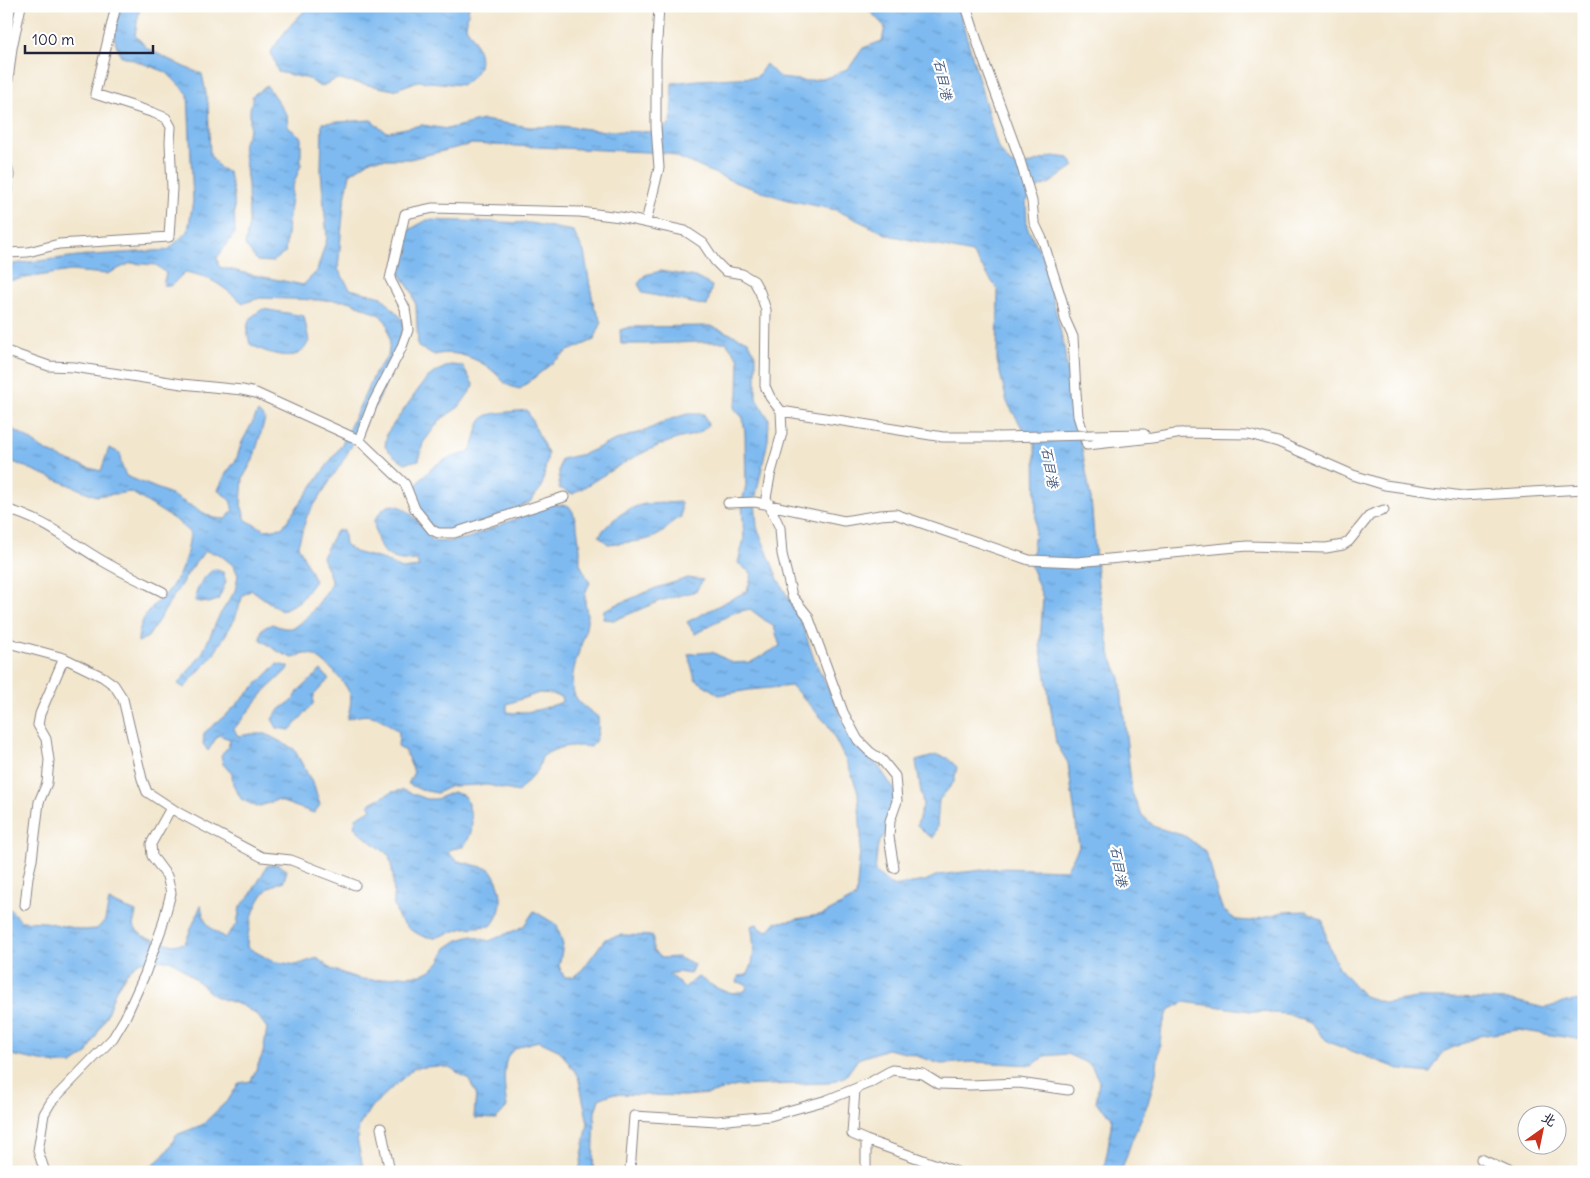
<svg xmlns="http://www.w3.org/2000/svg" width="1590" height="1178" font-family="Delius,'LXGW WenKai TC',sans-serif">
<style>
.water{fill:url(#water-ripples);stroke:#506e96;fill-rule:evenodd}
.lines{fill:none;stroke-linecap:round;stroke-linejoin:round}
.minor-casing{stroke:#8a8484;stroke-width:11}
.minor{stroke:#fff;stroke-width:9}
.minor-bridge-casing{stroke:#8a8484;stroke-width:11;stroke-linecap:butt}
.minor-bridge{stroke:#fff;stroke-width:9}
.labels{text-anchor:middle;stroke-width:4.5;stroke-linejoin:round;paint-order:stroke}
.water-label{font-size:14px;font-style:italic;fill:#42577a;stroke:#fff}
</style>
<defs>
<pattern id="water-ripples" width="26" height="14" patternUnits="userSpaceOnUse" patternTransform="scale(1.25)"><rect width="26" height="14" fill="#7ebaf0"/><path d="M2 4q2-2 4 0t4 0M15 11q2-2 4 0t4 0" fill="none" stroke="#6797c4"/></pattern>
</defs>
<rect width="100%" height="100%" fill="#fff"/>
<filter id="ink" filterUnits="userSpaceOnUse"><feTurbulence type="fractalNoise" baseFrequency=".02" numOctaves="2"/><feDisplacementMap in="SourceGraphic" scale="10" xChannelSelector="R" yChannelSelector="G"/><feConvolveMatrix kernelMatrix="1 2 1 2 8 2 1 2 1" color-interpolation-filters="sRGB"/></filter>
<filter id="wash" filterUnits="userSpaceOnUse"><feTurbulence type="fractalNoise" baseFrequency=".0096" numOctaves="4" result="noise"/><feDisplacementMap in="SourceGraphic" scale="20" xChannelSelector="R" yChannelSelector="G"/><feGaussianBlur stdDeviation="1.12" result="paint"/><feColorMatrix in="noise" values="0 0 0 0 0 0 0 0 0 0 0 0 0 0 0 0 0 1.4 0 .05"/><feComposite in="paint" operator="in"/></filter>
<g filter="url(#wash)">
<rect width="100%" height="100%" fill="#f2e6cd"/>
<path class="water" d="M 121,6 L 140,6 L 135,35 L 148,49 L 184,67 L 202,74 L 208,103 L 210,155 L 220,168 L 229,173 L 234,195 L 235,233 L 217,258 L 219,267 L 249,274 L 303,285 L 317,271 L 327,238 L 321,172 L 322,123 L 371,120 L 386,132 L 422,125 L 447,129 L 483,120 L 530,127 L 562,126 L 606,131 L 660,132 L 671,122 L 672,83 L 698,80 L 757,77 L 766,64 L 780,78 L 806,81 L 829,77 L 849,68 L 863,48 L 882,41 L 885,27 L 865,6 L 958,6 L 998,148 L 1011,164 L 1023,166 L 1053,156 L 1069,158 L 1074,166 L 1050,183 L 1037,188 L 1026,202 L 1027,227 L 1043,257 L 1064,346 L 1072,410 L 1081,443 L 1091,499 L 1098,585 L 1111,657 L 1120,678 L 1132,793 L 1142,815 L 1155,827 L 1185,836 L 1204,850 L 1210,864 L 1218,898 L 1223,910 L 1236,920 L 1251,921 L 1283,912 L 1307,911 L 1323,921 L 1327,941 L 1338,967 L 1364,996 L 1386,1003 L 1416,998 L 1452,998 L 1511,1000 L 1545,1008 L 1570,1001 L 1584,1000 L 1584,1040 L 1518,1030 L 1479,1036 L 1443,1052 L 1430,1073 L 1402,1070 L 1328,1042 L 1310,1023 L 1287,1014 L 1258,1012 L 1184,1002 L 1169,1010 L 1162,1027 L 1156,1073 L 1148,1103 L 1132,1140 L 1121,1172 L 1103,1172 L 1108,1148 L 1112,1117 L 1096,1103 L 1099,1081 L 1091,1065 L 1067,1054 L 1045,1056 L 1033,1065 L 973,1062 L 941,1064 L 910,1054 L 887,1049 L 858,1059 L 846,1076 L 829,1083 L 737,1086 L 709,1094 L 684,1096 L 611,1094 L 599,1099 L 595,1112 L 593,1172 L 579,1172 L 588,1123 L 578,1076 L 560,1051 L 539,1041 C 530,1043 517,1046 510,1053 C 501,1065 505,1094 507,1107 L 496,1119 L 474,1118 L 476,1093 L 469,1080 L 451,1068 L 438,1066 L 414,1068 L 371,1107 L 359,1126 L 357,1139 L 364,1172 L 142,1172 C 160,1160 167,1155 176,1135 L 202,1125 L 229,1099 L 239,1083 L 251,1081 L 263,1053 L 267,1028 L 257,1015 L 243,1006 L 214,996 L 181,967 L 170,960 L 140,961 L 127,973 L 116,989 L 107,1014 L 87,1054 L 72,1064 L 56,1064 L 6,1054 L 6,905 L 21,921 L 44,922 L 83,930 L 97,929 L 105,920 L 109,901 L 136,912 L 133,926 L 143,936 L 173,945 L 185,943 L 201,905 C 205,925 208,927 225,938 L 237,924 L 240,907 L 251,894 L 267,866 L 277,864 L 287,870 L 284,881 C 279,883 273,885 269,888 C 255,898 247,931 247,947 L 272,961 L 296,965 L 317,958 L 331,969 L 360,979 L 378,980 L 398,976 L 421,975 L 431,970 L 440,961 L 446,948 L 458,940 L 472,936 L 489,941 L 523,927 L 534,911 L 557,925 L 563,945 L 559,966 L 564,977 L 573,977 L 582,970 L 605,939 L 622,935 L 653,936 L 653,951 L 662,958 L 678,957 L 694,965 L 690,974 L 678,972 L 669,974 L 684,988 L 698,977 C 714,986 728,998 746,990 L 747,984 L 737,982 L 738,976 L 747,975 C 756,963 754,940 751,926 L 757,924 L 760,929 L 768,931 L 775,923 L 824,914 L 856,897 L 861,837 L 858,792 L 848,765 L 828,725 L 792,686 L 749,690 L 719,695 L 695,679 L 688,654 L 712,652 L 733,663 L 751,662 L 780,646 L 774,627 L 750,609 L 733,613 L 695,634 L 687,622 L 747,591 L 752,574 L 738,563 L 744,539 L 742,502 L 746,485 L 745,434 L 743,418 L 734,408 L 738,395 L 739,359 L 726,342 C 691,341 656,345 621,344 L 620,330 L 630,327 L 711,326 L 748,341 L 756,356 L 756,398 L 769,419 L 768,440 L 755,500 L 757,527 L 778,579 L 801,621 L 814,659 L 847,728 L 862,751 L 879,767 L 896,792 L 892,823 L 878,845 L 875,871 L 892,886 L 925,881 L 938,875 L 1000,868 L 1066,870 L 1079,847 L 1068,763 L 1056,743 L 1045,671 L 1040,645 L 1043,598 L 1031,567 L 1036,521 L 1035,443 L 1023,429 L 1007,402 L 997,361 L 998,290 L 972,253 L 888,235 L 836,210 L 784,199 L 734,182 L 668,153 L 472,144 L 410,159 L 372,159 L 350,174 L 344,203 L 338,269 L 350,289 L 382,297 L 404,321 L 396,356 L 379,399 L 341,464 L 307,516 L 298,545 L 315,581 L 300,601 L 281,611 L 252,590 L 243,595 L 235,619 L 214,654 L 184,688 L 178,684 L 202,654 L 219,616 L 235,591 L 238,575 L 234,566 L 219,554 L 205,551 L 190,570 L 148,637 L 138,642 C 138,629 143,617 152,607 C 156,602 162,599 166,594 C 181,576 188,556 190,533 L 177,521 L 131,492 L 96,496 L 6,459 L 6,427 C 21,431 30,441 43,449 C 61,459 81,466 101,471 L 109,448 L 120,453 L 121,464 L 126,476 L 166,492 L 213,518 L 226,519 L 233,510 L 230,500 L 218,490 L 225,475 L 236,460 L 242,442 L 258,412 L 265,419 L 253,460 L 243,478 L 241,505 L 246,520 L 265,530 L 282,528 L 341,446 L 377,369 L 388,357 L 390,340 L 387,323 L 380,315 L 349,301 L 260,298 L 243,303 C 221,286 213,277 185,272 L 171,286 L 163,285 L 166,273 L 156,265 L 131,263 L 107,274 L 70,271 L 6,281 L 6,265 L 78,256 L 168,250 L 188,231 L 193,201 L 188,94 L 166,72 L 120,55 L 113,35 Z
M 310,6 L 381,6 L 385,8 L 469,6 L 466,27 C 474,38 485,57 477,71 C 474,76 467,81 463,85 L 418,81 L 394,90 L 337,79 L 320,87 L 309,79 L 278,72 L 271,52 C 282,34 294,20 310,6 Z
M 267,86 L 287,115 L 288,127 L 301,137 L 301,165 L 292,188 L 285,253 L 272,262 L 257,261 L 245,245 L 249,223 L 248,185 L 243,145 L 250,128 L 250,109 L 253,95 Z
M 427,220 L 530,223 L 573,231 L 584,252 L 594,307 L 602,322 L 594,340 L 566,352 L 520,389 C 503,385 506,383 494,372 C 480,359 454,349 435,355 L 418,347 L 416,306 L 412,292 L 396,268 L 397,252 L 409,230 Z
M 661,271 L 695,277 L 712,286 L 707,306 L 643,293 L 638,284 L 645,275 Z
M 263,309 L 304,316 L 309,341 C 307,344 305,349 302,351 C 291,362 261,351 250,344 C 245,325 246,319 263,309 Z
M 450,365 L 463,366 L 474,386 L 459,407 L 440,420 L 423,443 L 419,460 L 405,463 L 394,456 L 385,447 L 387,433 L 426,379 L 435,372 Z
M 527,410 L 548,454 L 542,487 L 530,502 L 450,536 L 437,534 L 418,507 L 412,491 C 421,478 434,463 449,458 C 455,456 463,455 468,452 C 479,442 473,422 488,415 C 493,413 519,411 527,410 Z
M 687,414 L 704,414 L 708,425 C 698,437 688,435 674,440 C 637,452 606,474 573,494 L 559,488 L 559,470 L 561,459 L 584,454 L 613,441 L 647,430 L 668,420 Z
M 681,502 L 681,517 C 668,522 669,529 660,534 C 645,543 625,542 608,544 L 599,536 C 608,522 627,507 645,504 C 657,503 669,503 681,502 Z
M 541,503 L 569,506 L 573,512 L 577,527 L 580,549 L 580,564 L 590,583 C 580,600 588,604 587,621 C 585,644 563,679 577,699 C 582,706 592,712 598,717 C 599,730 599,737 591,747 C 570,745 559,745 542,757 L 538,770 L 518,792 L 488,785 L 451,786 L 437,793 L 421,790 L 408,784 L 414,772 L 405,751 L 398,747 L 399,732 C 379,717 372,711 347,719 C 349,711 352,703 350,695 C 348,684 320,655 309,654 C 304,653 298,657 293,658 L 279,652 L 260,639 L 262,629 L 272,624 C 280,627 286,630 295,627 C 304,623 329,592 331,582 C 331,575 324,564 322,557 L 336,531 L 343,530 L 345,544 L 355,552 L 385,560 L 401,569 L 419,567 L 417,560 C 386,563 377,550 374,521 C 378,516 382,508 388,506 C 406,500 423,529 433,541 L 447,542 L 468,538 L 532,512 ZM 539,693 L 552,694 L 561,697 L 562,702 C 547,708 523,715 507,712 L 507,704 Z
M 214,569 L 223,572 L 226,582 L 218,600 L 208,603 L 195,601 C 196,586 203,578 214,569 Z
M 688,578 L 703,580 L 696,591 L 660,601 L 615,620 L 603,619 L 604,610 L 656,588 Z
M 277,664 L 290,667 L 265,691 L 234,729 L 238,736 L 251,734 L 266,734 L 294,749 L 314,786 L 320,805 L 314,813 L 277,800 L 257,807 L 241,799 L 233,784 L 232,774 L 223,764 L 221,755 L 228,747 L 230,739 L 218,735 L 208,751 L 203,744 L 204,733 L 227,714 Z
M 321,670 L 329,679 L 314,695 L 313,704 L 290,730 L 277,728 L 272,719 L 278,711 L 294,699 L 299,690 Z
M 937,755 L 947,758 L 957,767 L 954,782 L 939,800 L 937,827 L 933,838 L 925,833 L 917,825 L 923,805 L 916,761 Z
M 403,790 L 427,799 L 436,799 L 453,792 L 465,796 C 472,815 477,830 463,847 L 452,849 L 448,853 L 458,861 L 490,869 C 503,887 506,908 491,926 L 464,928 L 435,938 L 422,936 L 409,929 L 399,919 L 394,905 L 393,875 L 389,855 L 365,837 L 354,827 L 356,818 L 372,809 L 369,804 L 392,792 Z"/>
</g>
<g filter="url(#ink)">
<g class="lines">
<defs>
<path id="minor" d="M 966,6 L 981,53 L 1019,157 L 1032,201 L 1034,222 L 1043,241 L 1062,301 L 1065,319 L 1073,337 L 1076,393 L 1078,416 L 1087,445 L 1152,438 L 1182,433
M 6,96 L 12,48 L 21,6
M 6,161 L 9,175 L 6,201
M 646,222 L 659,168 L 656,127 L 656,59 L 659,6
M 6,253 L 28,252 L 59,244 L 169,237 L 172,188 L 170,142 L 171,127 L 166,118 L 154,113 L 95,94 L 116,6
M 6,351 L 49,366 L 74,367 L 182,384 L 242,390 L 256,393 L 359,440 L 405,484 L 415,509 L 432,530 L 438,533 L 454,533 L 564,497
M 781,411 L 943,437 L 998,437
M 1177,433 L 1249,434 L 1278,442 L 1353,475 L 1385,485 L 1462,496 L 1584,489
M 1092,435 L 1144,434
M 359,440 L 373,403 L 401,349 L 408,330 L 405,308 L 390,279 L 405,214 L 433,208 L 580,212 L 620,217 L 685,231 L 703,243 L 715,261 L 725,271 L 742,274 L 754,281 L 760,292 L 766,310 L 765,386 L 770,397 L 781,411 L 782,433 L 770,476 L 766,498 L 780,528 L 782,554 L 792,596 L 808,616 L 843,712 L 858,740 L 870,752 L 882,760 L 895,776 L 897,801 L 890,821 L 889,837 L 894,868
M 728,503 L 755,502 L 844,521 L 880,515 L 895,514 L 1029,560 L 1077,562 L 1247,546 L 1326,548 L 1343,545 L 1349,541 L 1370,515 L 1384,510
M 6,509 C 46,520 67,540 101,560 C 121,572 143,582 163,592
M 6,640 L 12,644 L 64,658 L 103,677 L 114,685 L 123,699 L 142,779 L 147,792 L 179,813 L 262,857 L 291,860 L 355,885
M 25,905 L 28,877 L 32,860 L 39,802 L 47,783 L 49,760 L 46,739 L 38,725 L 40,714 L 64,658
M 855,1089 L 852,1134 L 866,1140 L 866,1172
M 381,1128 L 390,1172
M 866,1140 L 957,1172
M 1481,1159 L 1509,1172
M 45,1172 L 38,1151 L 44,1114 L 51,1102 L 113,1038 L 125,1018 L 145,974 L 162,927 L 171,893 L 167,876 L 152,856 L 151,844 L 171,808
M 630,1172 L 634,1116 L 717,1121 L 770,1116 L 827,1100 L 869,1083 L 892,1070 L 923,1074 L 939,1084 L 970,1085 L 1019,1083 L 1068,1090"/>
</defs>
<use href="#minor" class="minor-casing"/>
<use href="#minor" class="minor"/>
<defs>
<path id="minor-bridge" d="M 998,437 L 1092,435"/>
</defs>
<use href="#minor-bridge" class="minor-bridge-casing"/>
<use href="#minor-bridge" class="minor-bridge"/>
</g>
</g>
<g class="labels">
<g class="water-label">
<text transform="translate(943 79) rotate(78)" y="5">石目港</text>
<text transform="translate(1050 467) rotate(80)" y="5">石目港</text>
<text transform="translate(1119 866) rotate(80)" y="5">石目港</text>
</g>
</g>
<rect width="1590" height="1178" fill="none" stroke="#fff" stroke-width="25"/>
<g transform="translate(1542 1130) rotate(33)"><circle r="24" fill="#ffffff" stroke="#a7a7b1"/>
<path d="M0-4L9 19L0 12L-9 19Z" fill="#c8321e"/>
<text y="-8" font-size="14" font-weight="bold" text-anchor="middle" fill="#22223b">北</text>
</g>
<path d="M25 45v8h128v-8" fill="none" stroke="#22223b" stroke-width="2.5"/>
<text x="32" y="45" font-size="15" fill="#22223b" stroke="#ffffff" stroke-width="4" paint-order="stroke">100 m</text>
</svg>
